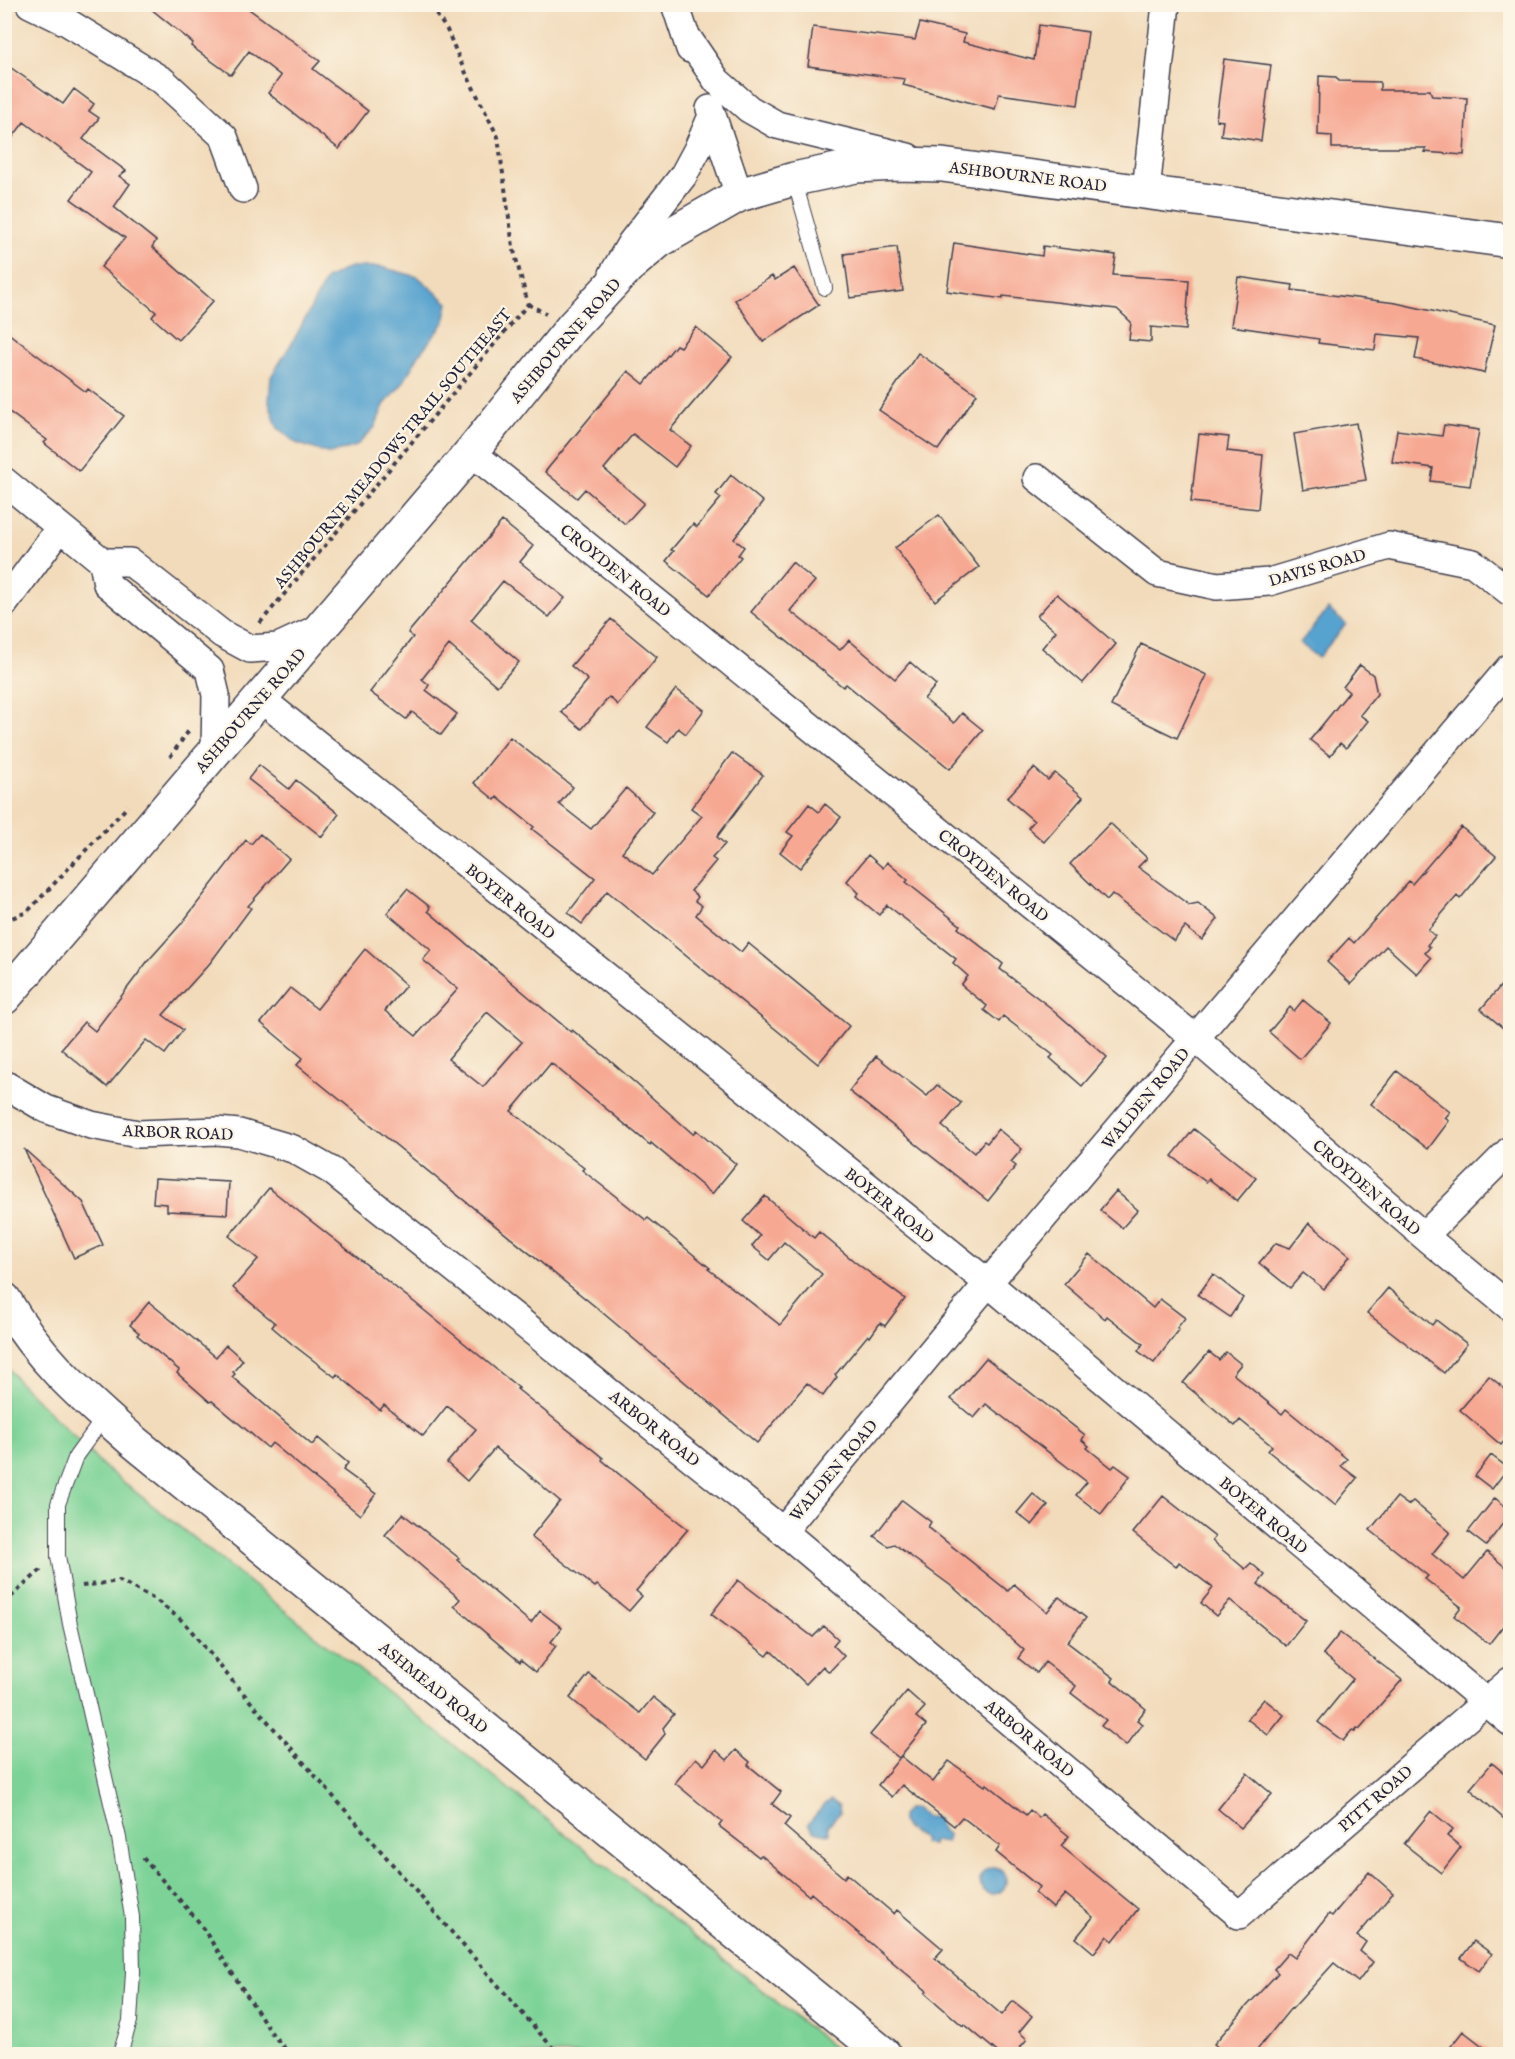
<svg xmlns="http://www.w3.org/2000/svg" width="1515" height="2059" font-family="'IM FELL English',serif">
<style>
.green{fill:#7dd397;stroke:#507a69;stroke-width:1.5}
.water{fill:#57a3cf;stroke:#3c6285;stroke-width:1.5}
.building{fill:#f6a893;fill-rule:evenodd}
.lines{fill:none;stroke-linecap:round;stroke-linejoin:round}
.service-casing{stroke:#413e4e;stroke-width:16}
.minor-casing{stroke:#413e4e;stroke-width:30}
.tertiary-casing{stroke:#413e4e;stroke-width:36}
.path{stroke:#413e4e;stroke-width:4;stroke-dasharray:4.5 4.5;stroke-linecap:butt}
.service{stroke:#fff;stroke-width:14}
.minor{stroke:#fff;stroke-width:27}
.tertiary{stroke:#fff;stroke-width:33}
.labels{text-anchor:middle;stroke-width:4.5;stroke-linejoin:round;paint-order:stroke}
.street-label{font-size:16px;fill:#22223b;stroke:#fcf5e5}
</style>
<rect width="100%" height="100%" fill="#fcf5e5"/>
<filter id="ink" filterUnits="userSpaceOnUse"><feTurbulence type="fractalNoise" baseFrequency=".0167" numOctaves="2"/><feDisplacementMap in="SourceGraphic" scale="12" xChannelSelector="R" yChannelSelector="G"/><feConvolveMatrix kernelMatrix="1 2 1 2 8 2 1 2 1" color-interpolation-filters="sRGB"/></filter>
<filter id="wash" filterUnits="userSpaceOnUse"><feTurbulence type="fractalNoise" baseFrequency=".008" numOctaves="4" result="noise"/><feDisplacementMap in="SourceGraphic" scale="24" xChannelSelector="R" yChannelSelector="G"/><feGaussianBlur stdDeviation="1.35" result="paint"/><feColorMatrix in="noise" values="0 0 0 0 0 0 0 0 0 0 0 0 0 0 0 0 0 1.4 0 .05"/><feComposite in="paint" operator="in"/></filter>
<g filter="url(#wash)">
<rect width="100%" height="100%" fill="#f2dbbb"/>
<path class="green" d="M 4,1363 L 18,1381 L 103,1466 L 842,2054 L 5,2054 Z"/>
<path class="water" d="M 350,267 L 381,267 L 418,277 L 448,303 L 444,323 L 420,353 L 403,383 L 384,405 L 375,427 L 356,446 L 330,454 L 296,443 L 277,427 L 269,402 L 271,377 L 296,336 L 326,279 Z
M 1328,609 L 1346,624 L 1318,658 L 1300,643 Z
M 831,1800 L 839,1806 L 840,1813 L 836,1816 L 828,1826 L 829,1833 L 827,1834 L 815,1831 L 808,1824 L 824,1805 Z
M 916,1808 L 926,1817 L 934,1817 L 939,1821 L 940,1827 L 948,1837 L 946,1843 L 933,1841 L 932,1845 L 923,1843 L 924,1839 L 905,1828 L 902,1822 L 902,1816 L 907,1809 Z
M980 1881a13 13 0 1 1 26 0a13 13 0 1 1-26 0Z"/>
<g id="blocks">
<path class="building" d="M 145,4 L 242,4 L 320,61 L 313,69 L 368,111 L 339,149 L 268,93 L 281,76 L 249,51 L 231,75 L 191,46 L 193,43 Z
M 920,23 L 965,34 L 963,42 L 1034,60 L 1039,25 L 1088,32 L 1078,105 L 999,94 L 995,109 L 903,85 L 905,79 L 808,66 L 813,27 L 915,40 Z
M 1224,59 L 1271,65 L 1261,141 L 1221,135 L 1223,121 L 1216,120 Z
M 4,63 L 63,104 L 74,89 L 94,104 L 89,111 L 99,118 L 83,139 L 126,171 L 119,176 L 130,184 L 114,207 L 156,241 L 152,247 L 213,301 L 178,340 L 152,317 L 156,312 L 101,267 L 125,238 L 71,199 L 91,172 L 24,122 L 4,149 Z
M 1319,76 L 1336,77 L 1339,81 L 1380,82 L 1380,90 L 1430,90 L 1432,96 L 1467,98 L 1464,155 L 1424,152 L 1426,148 L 1332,148 L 1332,136 L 1318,135 Z
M 954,243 L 1042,256 L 1043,246 L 1116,255 L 1113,275 L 1189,280 L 1186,330 L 1151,327 L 1151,342 L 1129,340 L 1131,322 L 1117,309 L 1003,296 L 1003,299 L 947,291 Z
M 897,247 L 903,291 L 850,298 L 844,254 Z
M 794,268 L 819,305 L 763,342 L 735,300 L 772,276 L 775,280 Z
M 1238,277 L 1293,285 L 1292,290 L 1396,303 L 1495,325 L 1484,373 L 1415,359 L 1419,338 L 1377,334 L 1375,350 L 1318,343 L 1319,339 L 1231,326 Z
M 696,327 L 732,357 L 670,430 L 691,446 L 675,467 L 633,434 L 604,469 L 644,503 L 625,524 L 585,489 L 577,498 L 545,472 L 628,371 L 644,384 L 676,345 L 680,347 Z
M 4,330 L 86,392 L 88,389 L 124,416 L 79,471 L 44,443 L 47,440 L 4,408 Z
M 918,353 L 977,394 L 938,450 L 879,410 Z
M 1356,423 L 1366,480 L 1303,490 L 1294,434 Z
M 1444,425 L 1479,430 L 1470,486 L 1431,481 L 1433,468 L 1392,462 L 1397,430 L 1442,436 Z
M 1199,434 L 1229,437 L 1227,451 L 1263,455 L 1258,509 L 1191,502 Z
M 731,475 L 763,502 L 734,539 L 744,547 L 738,555 L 741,557 L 709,595 L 666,561 L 674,551 L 671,550 L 693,524 L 697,527 L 721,498 L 716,494 Z
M 939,515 L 979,567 L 935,601 L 895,548 Z
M 502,521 L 533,546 L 520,562 L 565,598 L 549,617 L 503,581 L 471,620 L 519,662 L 497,686 L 449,645 L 422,679 L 429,685 L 426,690 L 457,714 L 441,735 L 412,712 L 406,719 L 370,692 L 413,637 L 408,633 Z
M 792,562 L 815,581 L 790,611 L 840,650 L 849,640 L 895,679 L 910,662 L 936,685 L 924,699 L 954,723 L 962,713 L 983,730 L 950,769 L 846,684 L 843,687 L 751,612 Z
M 1057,594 L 1116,644 L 1083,683 L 1042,648 L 1056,631 L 1037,616 Z
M 611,619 L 657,657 L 618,705 L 609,697 L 582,729 L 561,712 L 588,680 L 571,666 Z
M 1141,644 L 1207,675 L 1177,738 L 1111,706 Z
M 1360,665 L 1373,675 L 1377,694 L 1360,715 L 1368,721 L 1346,748 L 1340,743 L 1330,756 L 1310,740 L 1349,692 L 1343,687 Z
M 676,689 L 704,710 L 686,734 L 678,728 L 668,742 L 647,727 Z
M 510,737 L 573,787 L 559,804 L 591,829 L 626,788 L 653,812 L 622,852 L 652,875 L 702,816 L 691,808 L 732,753 L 763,775 L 717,837 L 725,844 L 712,858 L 716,861 L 691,891 L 698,897 L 695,901 L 702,906 L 696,915 L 741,952 L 748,943 L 849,1026 L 818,1064 L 607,891 L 582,924 L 568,913 L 595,878 L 532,829 L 534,827 L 497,797 L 495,800 L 474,783 Z
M 259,765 L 289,789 L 296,780 L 339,814 L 322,837 L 248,779 Z
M 1034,768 L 1048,780 L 1055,773 L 1083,797 L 1044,842 L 1028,828 L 1034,821 L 1007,798 Z
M 809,804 L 819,812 L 825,804 L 841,817 L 800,868 L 780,852 L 793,836 L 787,832 Z
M 1110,823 L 1147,858 L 1138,867 L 1189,905 L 1198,903 L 1218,919 L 1202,940 L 1185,927 L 1174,941 L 1112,894 L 1107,900 L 1070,864 Z
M 1461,827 L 1496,856 L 1460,899 L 1457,896 L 1428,930 L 1435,936 L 1427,945 L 1430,947 L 1425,953 L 1431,958 L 1417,974 L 1386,946 L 1351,984 L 1327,962 L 1349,938 L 1354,943 L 1409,881 L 1412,884 Z
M 260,834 L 289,859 L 248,906 L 251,908 L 210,963 L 163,1015 L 183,1030 L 165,1054 L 146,1040 L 107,1087 L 61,1049 L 84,1022 L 95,1031 L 147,962 L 182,923 L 246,840 L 251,844 Z
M 868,855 L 883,868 L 887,862 L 908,880 L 906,882 L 960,925 L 958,928 L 1003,964 L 1000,969 L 1051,1008 L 1107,1057 L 1082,1086 L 1050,1058 L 1053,1055 L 1003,1016 L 999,1022 L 984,1010 L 987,1006 L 961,985 L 968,976 L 953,963 L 956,959 L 887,905 L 879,915 L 856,896 L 859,893 L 847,881 Z
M 407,889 L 430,907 L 428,911 L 529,997 L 571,1032 L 572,1030 L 607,1058 L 693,1134 L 696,1130 L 736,1164 L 712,1194 L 651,1143 L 650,1145 L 551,1063 L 511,1111 L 584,1168 L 582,1170 L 646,1220 L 648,1218 L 710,1268 L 708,1269 L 780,1325 L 822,1274 L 784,1242 L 769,1260 L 752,1246 L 760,1236 L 743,1221 L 765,1196 L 814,1238 L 819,1232 L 855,1262 L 905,1299 L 885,1326 L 880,1323 L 870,1337 L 868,1335 L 835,1375 L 837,1377 L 823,1396 L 807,1383 L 757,1443 L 597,1308 L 297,1065 L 303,1058 L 261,1023 L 290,988 L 317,1009 L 365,949 L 406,985 L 385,1011 L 416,1036 L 458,989 L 423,960 L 431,950 L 387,913 ZM 487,1012 L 522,1042 L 483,1087 L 448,1059 Z
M 1510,975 L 1510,1034 L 1481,1009 Z
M 1303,1000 L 1331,1023 L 1300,1059 L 1269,1032 L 1290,1007 L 1294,1011 Z
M 876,1056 L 927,1096 L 937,1085 L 961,1103 L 942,1126 L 974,1153 L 984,1141 L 987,1143 L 998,1129 L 1022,1149 L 1011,1162 L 1016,1166 L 988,1201 L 849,1091 Z
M 1397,1071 L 1450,1112 L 1445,1118 L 1449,1121 L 1428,1149 L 1371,1104 Z
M 1194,1129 L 1256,1178 L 1237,1201 L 1209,1179 L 1206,1182 L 1172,1156 Z
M 24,1149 L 83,1202 L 103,1245 L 74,1258 Z
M 155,1178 L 229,1182 L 227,1214 L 167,1211 L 167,1204 L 153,1203 Z
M 269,1188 L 414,1302 L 519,1388 L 517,1389 L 603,1458 L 602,1460 L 655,1504 L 688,1529 L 636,1591 L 642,1596 L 629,1611 L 597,1585 L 595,1587 L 531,1537 L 560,1501 L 523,1470 L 495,1448 L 467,1481 L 447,1463 L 476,1429 L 447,1406 L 423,1436 L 384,1405 L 380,1410 L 337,1374 L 335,1377 L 292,1344 L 272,1327 L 275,1323 L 233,1288 L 258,1259 L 229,1236 Z
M 1116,1191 L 1138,1210 L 1122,1228 L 1100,1210 Z
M 1309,1223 L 1350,1256 L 1324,1289 L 1303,1273 L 1290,1288 L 1259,1263 L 1276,1243 L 1290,1248 Z
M 1089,1254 L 1153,1308 L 1160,1299 L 1185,1318 L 1177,1328 L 1179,1330 L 1154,1363 L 1138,1351 L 1143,1344 L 1107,1316 L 1105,1319 L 1064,1284 Z
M 1213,1274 L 1243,1298 L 1230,1317 L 1198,1295 Z
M 1388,1288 L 1432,1325 L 1436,1320 L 1467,1344 L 1444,1373 L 1367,1313 Z
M 149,1302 L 216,1357 L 226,1345 L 243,1360 L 233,1372 L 235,1374 L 232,1377 L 312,1445 L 318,1438 L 348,1463 L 343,1470 L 376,1494 L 360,1515 L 272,1443 L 268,1448 L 212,1401 L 210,1402 L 177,1373 L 179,1370 L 137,1335 L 139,1333 L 130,1325 Z
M 1209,1352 L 1219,1360 L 1226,1352 L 1241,1364 L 1233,1374 L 1282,1414 L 1286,1409 L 1347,1459 L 1341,1466 L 1357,1478 L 1335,1505 L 1268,1451 L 1272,1446 L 1240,1420 L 1235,1426 L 1183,1383 Z
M 986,1358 L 1085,1435 L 1082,1440 L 1089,1446 L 1087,1448 L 1112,1468 L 1115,1465 L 1130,1476 L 1101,1514 L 1076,1495 L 1087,1482 L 986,1404 L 974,1418 L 951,1399 Z
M 1489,1376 L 1510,1393 L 1510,1434 L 1501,1445 L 1460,1410 Z
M 1491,1455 L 1508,1468 L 1492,1489 L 1475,1476 Z
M 1033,1494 L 1048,1506 L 1032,1525 L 1017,1513 Z
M 1163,1496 L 1215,1537 L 1212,1541 L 1245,1569 L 1251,1563 L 1265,1575 L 1258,1584 L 1306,1621 L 1286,1646 L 1230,1600 L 1216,1616 L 1201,1603 L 1213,1588 L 1179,1562 L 1176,1567 L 1133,1533 Z
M 1397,1497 L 1408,1505 L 1413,1501 L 1450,1532 L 1432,1554 L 1464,1580 L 1487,1552 L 1510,1571 L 1510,1617 L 1489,1644 L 1454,1616 L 1461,1607 L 1425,1579 L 1428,1576 L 1370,1530 Z
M 1495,1498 L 1510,1510 L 1510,1514 L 1486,1546 L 1468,1532 Z
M 902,1500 L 931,1522 L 928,1527 L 1008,1591 L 1014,1584 L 1047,1612 L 1059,1597 L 1086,1618 L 1067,1642 L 1114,1678 L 1112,1681 L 1146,1709 L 1137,1720 L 1143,1724 L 1126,1746 L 1101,1726 L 1106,1720 L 1071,1693 L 1076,1686 L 1045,1662 L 1037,1673 L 1018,1658 L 1024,1650 L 954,1588 L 894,1544 L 888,1546 L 874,1536 Z
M 403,1514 L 459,1558 L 457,1560 L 531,1623 L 540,1611 L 562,1628 L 551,1642 L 556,1646 L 536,1672 L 521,1660 L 520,1662 L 454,1606 L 460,1599 L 385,1535 Z
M 738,1580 L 813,1637 L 824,1626 L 838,1639 L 833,1645 L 844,1656 L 829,1672 L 823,1666 L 806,1684 L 771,1651 L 767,1656 L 711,1614 Z
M 1340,1633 L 1402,1680 L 1359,1729 L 1357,1728 L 1355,1731 L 1352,1730 L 1343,1741 L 1318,1722 L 1353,1679 L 1323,1654 Z
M 589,1674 L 640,1713 L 653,1697 L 674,1714 L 663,1728 L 665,1734 L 645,1759 L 570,1698 Z
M 907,1691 L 925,1707 L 916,1717 L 926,1725 L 899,1758 L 870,1735 Z
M 1264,1699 L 1284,1715 L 1268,1735 L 1247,1719 Z
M 716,1750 L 727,1760 L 736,1750 L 750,1762 L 748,1765 L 781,1792 L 772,1804 L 790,1818 L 784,1826 L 844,1878 L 847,1874 L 894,1914 L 897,1910 L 943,1949 L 935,1958 L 1002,2015 L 1013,2001 L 1032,2016 L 1019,2032 L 1027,2039 L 1014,2055 L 1001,2055 L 964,2024 L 963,2026 L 925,1993 L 927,1991 L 811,1893 L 809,1896 L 761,1855 L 759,1857 L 719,1826 L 722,1822 L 675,1783 L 696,1758 L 704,1765 Z
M 901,1756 L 933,1782 L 949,1761 L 985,1786 L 987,1784 L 1026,1815 L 1030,1810 L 1039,1818 L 1042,1814 L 1069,1836 L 1061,1846 L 1138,1909 L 1113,1941 L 1107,1936 L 1094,1953 L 1076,1938 L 1093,1917 L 1065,1894 L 1053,1908 L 1035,1893 L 1039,1887 L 996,1852 L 1000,1846 L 962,1817 L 954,1826 L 902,1785 L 892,1797 L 878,1785 Z
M 1492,1763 L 1510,1778 L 1510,1824 L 1470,1789 Z
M 1247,1773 L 1272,1794 L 1241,1828 L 1218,1809 Z
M 1431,1811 L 1453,1829 L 1447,1836 L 1461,1847 L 1441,1873 L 1404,1844 Z
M 1369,1872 L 1393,1893 L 1357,1936 L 1366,1942 L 1360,1951 L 1373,1962 L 1358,1982 L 1334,1963 L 1292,2009 L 1291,2008 L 1253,2055 L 1227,2055 L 1214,2044 L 1247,2006 L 1278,1973 L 1274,1969 L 1288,1953 L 1295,1958 L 1329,1914 L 1332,1916 Z
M 1474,1941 L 1492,1954 L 1479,1971 L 1461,1958 Z
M 1463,2031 L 1494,2055 L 1444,2055 Z"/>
</g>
</g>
<g filter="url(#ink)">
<use href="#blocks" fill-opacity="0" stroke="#413e4e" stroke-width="1.5"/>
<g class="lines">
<defs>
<path id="service" d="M 794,179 L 825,288
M 105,1416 L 76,1456 L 58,1504 L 58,1556 L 70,1624 L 119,1838 L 132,1917 L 133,1972 L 130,2021 L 120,2054"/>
<path id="minor" d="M 30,4 L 67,22 L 163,81 L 224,137 L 243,189
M 675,4 L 690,49
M 685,34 L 717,81 L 749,109 L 777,125 L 908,157
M 710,109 L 739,195
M 1146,191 L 1166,4
M 613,274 L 631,243 L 683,176 L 697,150 L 712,116
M 471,452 L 1195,1038 L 1424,1236 L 1510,1307
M 1037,478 L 1157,573 L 1217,586 L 1269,582 L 1389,546 L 1473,563 L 1510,592
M 4,481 L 103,562 L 130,562 L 222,634 L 250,649 L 278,647 L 319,628
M 103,562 L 107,584 L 210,670 L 216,695 L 215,750
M 4,604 L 60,528
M 261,699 L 988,1283 L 1510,1722
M 4,1084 L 46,1109 L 91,1125 L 138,1134 L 217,1131 L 239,1133 L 293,1149 L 332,1171 L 783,1531 L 1239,1915 L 1510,1681
M 1424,1236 L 1510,1150
M 783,1531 L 988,1283 L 1510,667"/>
<path id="tertiary" d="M 4,998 L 471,452 L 572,327 L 627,268 L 659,241 L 739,195 L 794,179 L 856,166 L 897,164 L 942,165 L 1510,241
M 4,1299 C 40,1361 82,1396 134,1442 L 884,2054"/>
</defs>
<use href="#service" class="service-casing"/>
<use href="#minor" class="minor-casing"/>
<use href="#tertiary" class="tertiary-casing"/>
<path class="path" d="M 528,304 L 546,314
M 260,623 L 528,304 L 513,247 L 498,137 L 462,65 L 447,30 L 429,4
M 170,757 L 190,729
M 4,921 L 27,912 L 128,806
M 82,1586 L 120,1581 L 156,1600 L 185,1623 L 229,1677 L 558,2054
M 4,1603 L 42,1569
M 143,1858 L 198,1921 L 273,2035 L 290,2054"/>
<use href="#service" class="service"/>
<use href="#minor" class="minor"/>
<use href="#tertiary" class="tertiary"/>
</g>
</g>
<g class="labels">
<g class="street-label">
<text transform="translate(1028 176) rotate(7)" y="6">ASHBOURNE ROAD</text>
<text transform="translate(565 340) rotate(-49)" y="6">ASHBOURNE ROAD</text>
<text transform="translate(392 448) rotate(-50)" y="6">ASHBOURNE MEADOWS TRAIL SOUTHEAST</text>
<text transform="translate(1317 567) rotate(-16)" y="6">DAVIS ROAD</text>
<text transform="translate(616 570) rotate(39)" y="6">CROYDEN ROAD</text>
<text transform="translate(250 710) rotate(-49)" y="6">ASHBOURNE ROAD</text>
<text transform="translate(994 875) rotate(39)" y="6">CROYDEN ROAD</text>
<text transform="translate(511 901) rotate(39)" y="6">BOYER ROAD</text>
<text transform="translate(1145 1098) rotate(-50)" y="6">WALDEN ROAD</text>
<text transform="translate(178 1132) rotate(2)" y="6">ARBOR ROAD</text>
<text transform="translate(1367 1187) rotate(41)" y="6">CROYDEN ROAD</text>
<text transform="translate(890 1205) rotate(39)" y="6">BOYER ROAD</text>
<text transform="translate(655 1428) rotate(39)" y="6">ARBOR ROAD</text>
<text transform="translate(833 1470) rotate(-50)" y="6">WALDEN ROAD</text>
<text transform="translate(1264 1515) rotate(40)" y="6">BOYER ROAD</text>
<text transform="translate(434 1687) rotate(39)" y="6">ASHMEAD ROAD</text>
<text transform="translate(1030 1738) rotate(40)" y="6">ARBOR ROAD</text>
<text transform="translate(1375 1798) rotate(-41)" y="6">PITT ROAD</text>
</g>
</g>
<rect width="1515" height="2059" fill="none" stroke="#fcf5e5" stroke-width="24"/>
</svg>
